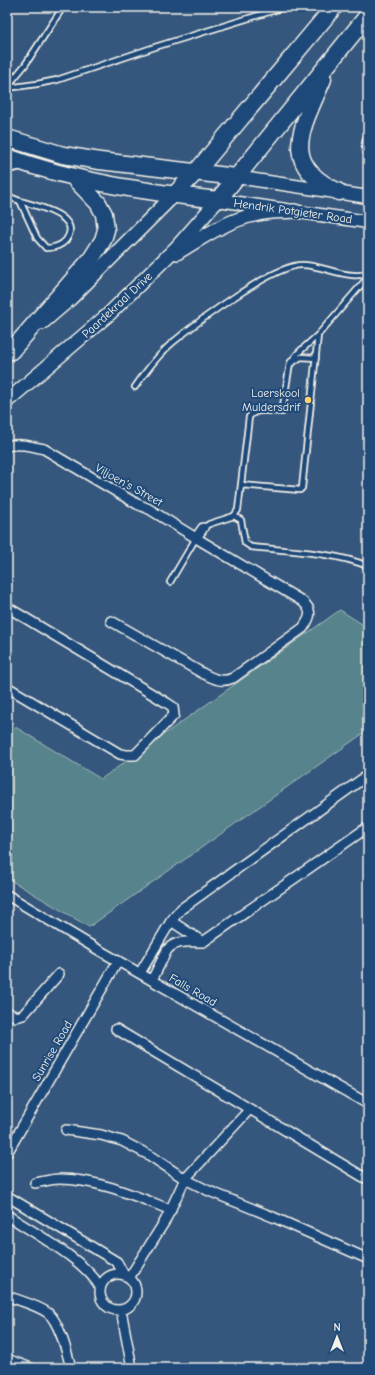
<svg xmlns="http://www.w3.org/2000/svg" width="375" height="1375" font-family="'Comic Neue',sans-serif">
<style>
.green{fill:#56838c;stroke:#a5baba}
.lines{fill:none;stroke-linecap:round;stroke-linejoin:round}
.lane-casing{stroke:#f4f1e8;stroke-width:8}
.street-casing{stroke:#f4f1e8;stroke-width:12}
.secondary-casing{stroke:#f4f1e8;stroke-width:15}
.primary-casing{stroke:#f4f1e8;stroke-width:16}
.highway-casing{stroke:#f4f1e8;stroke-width:19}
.lane{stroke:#1f4a7a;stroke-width:4.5}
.street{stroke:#1f4a7a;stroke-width:9}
.secondary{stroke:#1f4a7a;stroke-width:12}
.primary{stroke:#1f4a7a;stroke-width:13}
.highway{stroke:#1f4a7a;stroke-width:16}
.poi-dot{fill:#ffd166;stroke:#1f4a7a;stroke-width:1.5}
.labels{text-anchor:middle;stroke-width:4;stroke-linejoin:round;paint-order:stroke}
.street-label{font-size:12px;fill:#f4f1e8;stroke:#1f4a7a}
.poi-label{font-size:12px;fill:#f4f1e8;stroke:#1f4a7a;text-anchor:end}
</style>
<rect width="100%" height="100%" fill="#35577e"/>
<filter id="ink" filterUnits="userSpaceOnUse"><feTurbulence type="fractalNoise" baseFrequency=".025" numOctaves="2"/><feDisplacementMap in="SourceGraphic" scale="8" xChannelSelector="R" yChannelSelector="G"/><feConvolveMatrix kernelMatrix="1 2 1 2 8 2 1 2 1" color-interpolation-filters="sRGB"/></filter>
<g filter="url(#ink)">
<path class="green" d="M 340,610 L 368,628 L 368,730 L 89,927 L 7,878 L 7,722 L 101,779 Z"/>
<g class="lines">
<defs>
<path id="lane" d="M 7,87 L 25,65 L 63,7
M 7,88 L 37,84 L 57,80 L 155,47 L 285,7
M 368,135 C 364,142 363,148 368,155
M 7,170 L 21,167
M 7,196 L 20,201 L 37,238 L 46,248 C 54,248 61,246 66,240 C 84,216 34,205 20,201
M 292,363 L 301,357 L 316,358
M 135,387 C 146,371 157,356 172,343 C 196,323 273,265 302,265 C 319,265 336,274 353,275 C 358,276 363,274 368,274
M 241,485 L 300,490 L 302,488 L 318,335
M 234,516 L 238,510 L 249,417 C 256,407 271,412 282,412 L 290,363 L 298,353 L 318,335 L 368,277
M 234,516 L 241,520 L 245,543 L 251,547 C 288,551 333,552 368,566
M 203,528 L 209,524 L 234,516
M 170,582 L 196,538"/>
<path id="street" d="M 7,446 C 20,443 31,446 44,449 L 137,504 L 149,509 L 196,538 L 203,528
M 7,607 L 167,703 L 173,707 L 174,715 L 135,755 L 126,755 L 120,754 L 7,687
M 111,621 L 204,674 C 214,679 222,683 233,678 L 303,628 C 311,617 313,610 302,601 L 196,538
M 7,895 L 97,949 L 368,1104
M 171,921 L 203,942
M 140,973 L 171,921 L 181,909 L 368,775
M 152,980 L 167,950 C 175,940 190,942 203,942 L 368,827
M 7,1012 L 16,1017 L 23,1015 L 59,974
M 116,1029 L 365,1178
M 66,1130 L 101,1135 L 122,1141 L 149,1155 L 185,1179 L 209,1191 L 273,1217 L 368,1259
M 7,1153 L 118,961
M 35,1183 C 42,1182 51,1179 59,1179 C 98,1179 135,1196 171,1210
M 7,1196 L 117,1262 L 124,1275
M 7,1215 C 34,1233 85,1260 100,1287
M100 1292a18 18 0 1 1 36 0a18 18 0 1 1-36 0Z
M 129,1278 L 165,1221 L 185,1179 L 249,1110
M 7,1296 C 20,1301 37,1305 48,1313 C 60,1323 67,1353 71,1368
M 121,1310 L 132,1368
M 7,1359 L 31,1368"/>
<path id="secondary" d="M 236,177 L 368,197
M 218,200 L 368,222"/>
<path id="primary" d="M 177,253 C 203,237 227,220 258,214 C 270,211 283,212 295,211
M 42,323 L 70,299 L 174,195
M 7,401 L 109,314 L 176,248 L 218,200"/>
<path id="highway" d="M 323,79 C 303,127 277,164 339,192
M 7,138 L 63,155 L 100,161 L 236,177
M 7,157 C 75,182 147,192 218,200 L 368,15
M 174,195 L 196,172 L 334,7
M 11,351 L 91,259 L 103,240 L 106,230 L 104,214 L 98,203 L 73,177"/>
</defs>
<use href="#lane" class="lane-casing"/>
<use href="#street" class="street-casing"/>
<use href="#secondary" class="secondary-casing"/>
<use href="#primary" class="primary-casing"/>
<use href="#highway" class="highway-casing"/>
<use href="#lane" class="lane"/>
<use href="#street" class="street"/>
<use href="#secondary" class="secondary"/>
<use href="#primary" class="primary"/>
<use href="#highway" class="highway"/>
</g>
</g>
<circle class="poi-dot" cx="308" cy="400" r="4"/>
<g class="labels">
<g class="street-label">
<text transform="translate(293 211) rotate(8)" y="4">Hendrik Potgieter Road</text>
<text transform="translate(117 305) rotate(-43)" y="4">Paardekraal Drive</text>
<text transform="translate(129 485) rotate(29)" y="4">Viljoen's Street</text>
<text transform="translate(193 990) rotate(30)" y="4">Falls Road</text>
<text transform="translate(52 1051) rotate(-60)" y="4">Sunrise Road</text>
</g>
<g class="poi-label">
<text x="300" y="397">Laerskool<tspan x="300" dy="14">Muldersdrif</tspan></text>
</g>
</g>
<rect width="375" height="1375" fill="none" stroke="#1f4a7a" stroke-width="24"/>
<rect x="12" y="12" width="351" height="1351" fill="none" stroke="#f4f1e8" stroke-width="1.5" filter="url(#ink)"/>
<g transform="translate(337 1337)" stroke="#1f4a7a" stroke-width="3" paint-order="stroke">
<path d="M0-3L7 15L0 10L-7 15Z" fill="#f4f1e8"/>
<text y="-6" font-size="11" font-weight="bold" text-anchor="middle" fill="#f4f1e8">N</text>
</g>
</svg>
